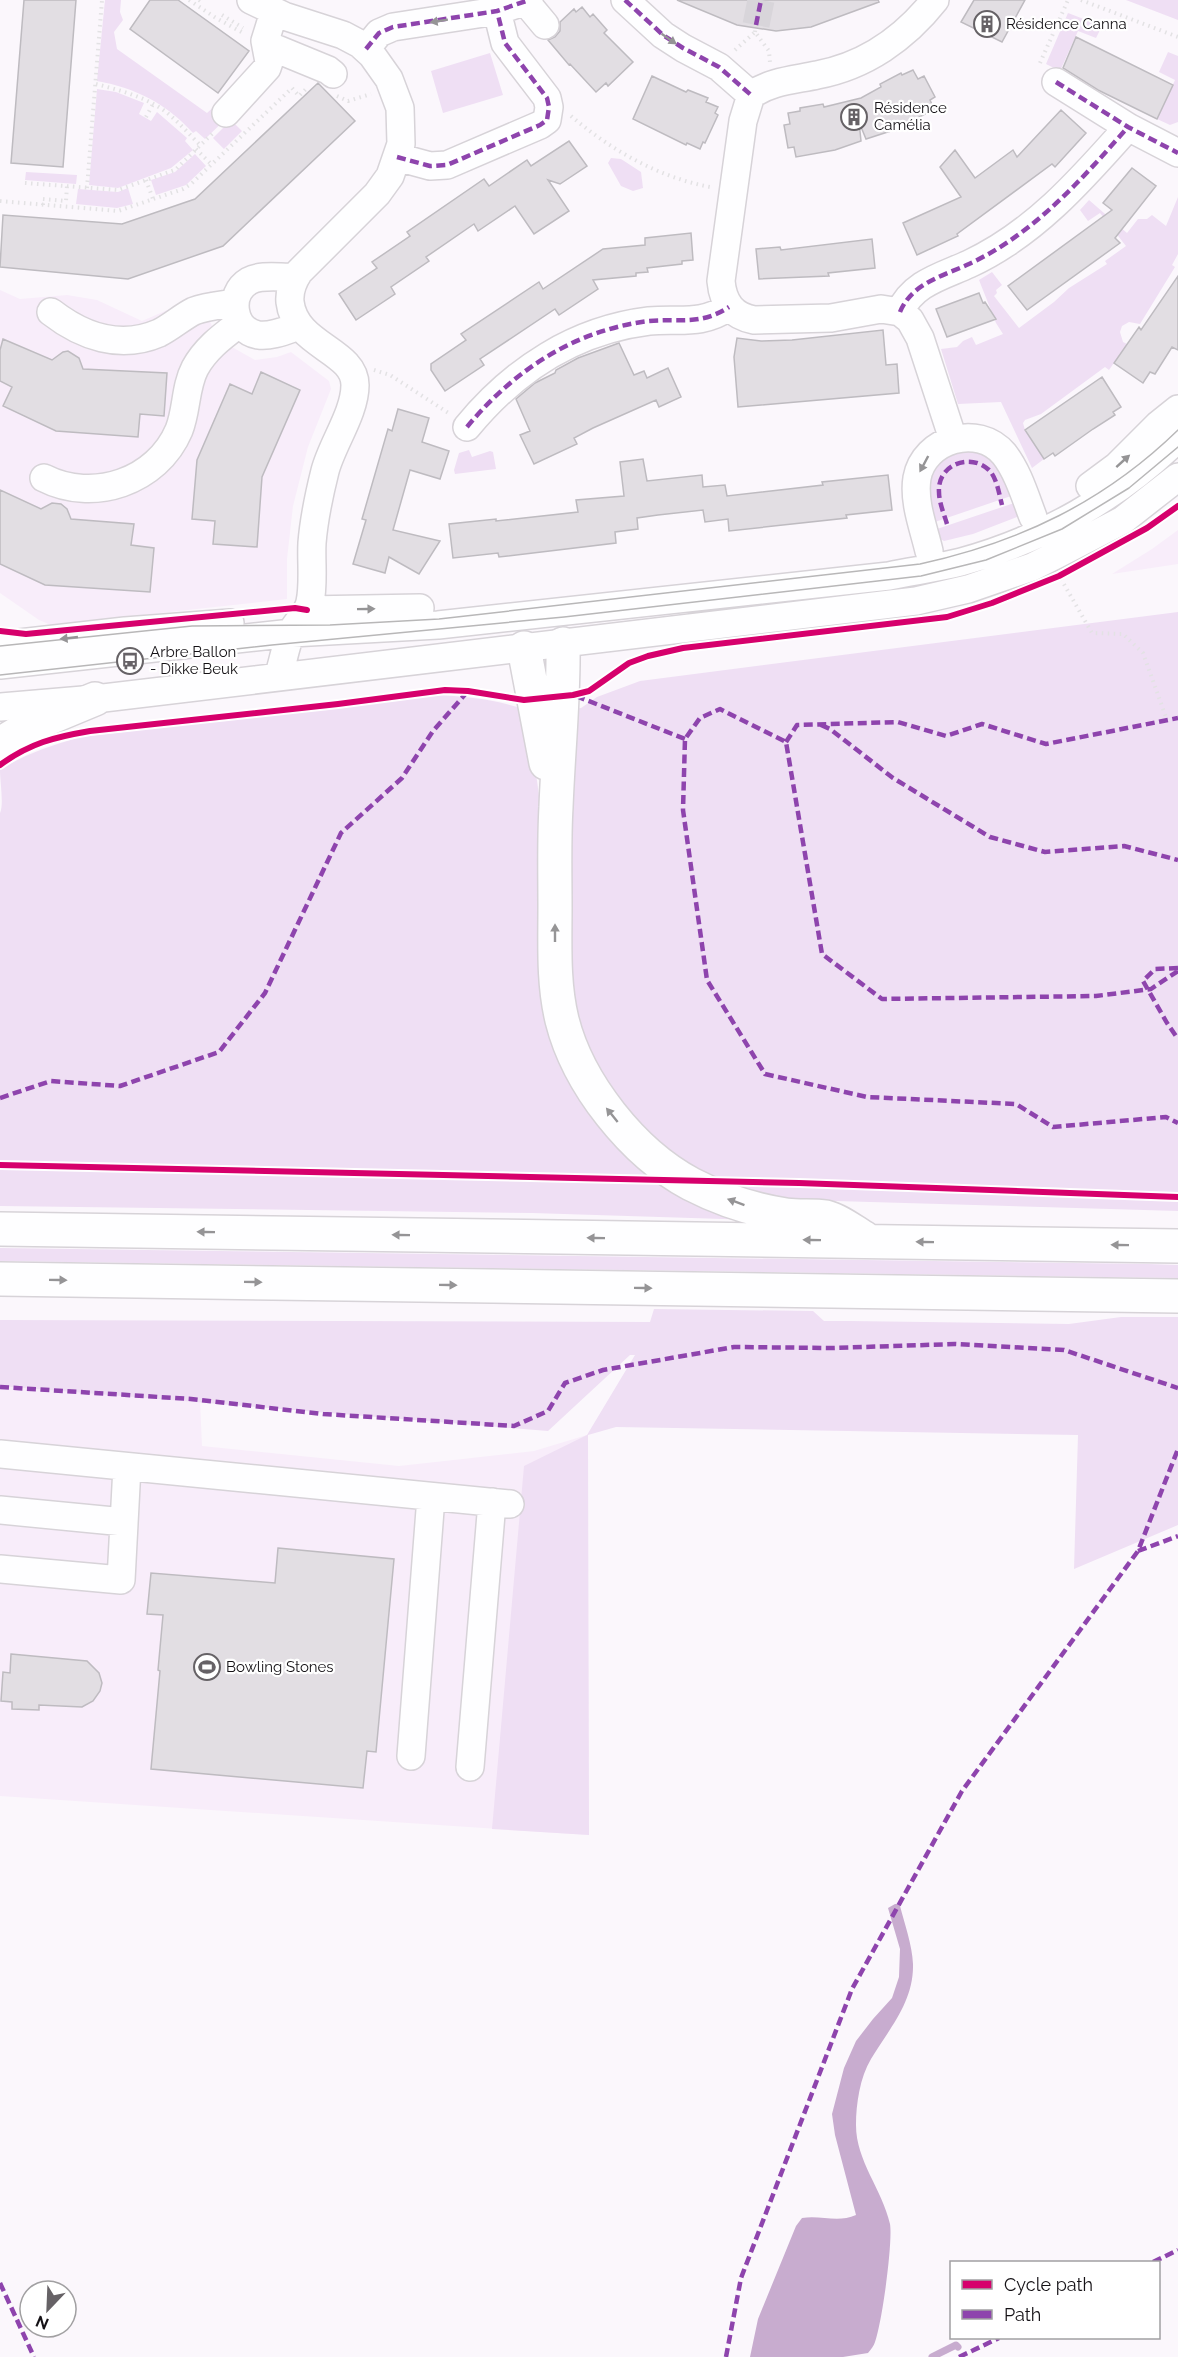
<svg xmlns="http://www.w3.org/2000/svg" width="1178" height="2357" font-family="Raleway,sans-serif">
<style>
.built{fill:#f8edfa}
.green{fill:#efdff4}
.water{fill:#c8accf}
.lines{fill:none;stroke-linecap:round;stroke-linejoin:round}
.stream{stroke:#c8accf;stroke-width:7}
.building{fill:#e2dee3;stroke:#bebbc0;stroke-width:1.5}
.minor-tunnel{stroke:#d8d5da;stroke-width:27;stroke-dasharray:27 14;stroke-linecap:butt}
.minor-casing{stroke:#d7d3d8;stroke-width:30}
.major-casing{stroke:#d7d3d8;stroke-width:36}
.highway-casing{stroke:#d7d3d8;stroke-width:36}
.path{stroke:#e3e2e4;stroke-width:4;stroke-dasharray:1.5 4.5;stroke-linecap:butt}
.minor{stroke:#fefeff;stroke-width:27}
.major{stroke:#fefeff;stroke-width:33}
.highway{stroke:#fefeff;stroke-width:33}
.tram{stroke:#b8b7b8;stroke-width:1.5}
.quiet{stroke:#8e44ad;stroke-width:4.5;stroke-dasharray:9 4.5;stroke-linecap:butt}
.cycleway-casing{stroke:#fff;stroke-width:10}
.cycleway{stroke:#d6006c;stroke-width:6}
.oneway{fill:#959496}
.labels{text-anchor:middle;stroke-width:4.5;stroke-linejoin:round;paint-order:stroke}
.poi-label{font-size:15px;fill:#151216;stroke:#fff;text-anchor:start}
</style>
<rect width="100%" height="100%" fill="#fbf7fc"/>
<path class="built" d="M 0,290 L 20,299 L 67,295 L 97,300 L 142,321 L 211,291 L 210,321 L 214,331 L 223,342 L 255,360 L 277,357 L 291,352 L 329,381 L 331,389 L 308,447 L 293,506 L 287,559 L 287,599 L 51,625 L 39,620 L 0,593 Z
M 1178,530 L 1178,564 L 1112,574 L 1152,549 Z
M 0,1386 L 200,1401 L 202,1446 L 399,1466 L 534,1451 L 587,1435 L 589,1835 L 0,1796 Z"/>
<path class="green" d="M 105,0 L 121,0 L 120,12 L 123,20 L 114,32 L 117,49 L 207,113 L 225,97 L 229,116 L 205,139 L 196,131 L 193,133 C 167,104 136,88 97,81 Z
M 1126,0 L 1178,0 L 1178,20 Z
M 1068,13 L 1102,26 L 1096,38 L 1078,31 L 1060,71 L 1046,64 Z
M 1168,52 L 1178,56 L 1178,122 L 1170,125 L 1157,119 L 1175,80 L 1159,72 Z
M 490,53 L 503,95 L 443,113 L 431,71 Z
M 97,89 L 116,92 L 144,103 L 139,114 L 151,121 L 157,112 L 187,138 L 185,141 L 193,150 L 171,168 L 118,188 L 89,185 Z
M 231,120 L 242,131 L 224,149 L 213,138 Z
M 195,154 L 206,166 L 186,185 L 156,195 L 151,180 L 175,172 Z
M 611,158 L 621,159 L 641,172 L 643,188 L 633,191 L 621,186 L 608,163 Z
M 26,172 L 77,175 L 76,184 L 25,180 Z
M 128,188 L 133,204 L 117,208 L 76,204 L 78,189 L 118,192 Z
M 1178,197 L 1178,254 L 1172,265 L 1175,267 L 1140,324 L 1129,322 L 1122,326 L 1120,332 L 1123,342 L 1127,344 L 1109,370 L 1105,367 L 1041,414 L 1025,420 L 1023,423 L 1025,430 L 1044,459 L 1032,468 L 1001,402 L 958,404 L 941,349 L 957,347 L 963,341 L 972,337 L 976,345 L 1003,334 L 996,323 L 979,280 L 992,272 L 1002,285 L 996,290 L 997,293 L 994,296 L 1019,328 L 1054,302 L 1069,288 L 1107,264 L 1105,261 L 1126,246 L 1100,213 L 1088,221 L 1080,210 L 1089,200 L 1127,233 L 1138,219 L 1147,219 L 1152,215 L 1166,226 Z
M 981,446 L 1017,494 L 932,523 L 924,502 L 937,455 Z
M 469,450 L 472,457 L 490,451 L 493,452 L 496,469 L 455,474 L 454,470 L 459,453 Z
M 1020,501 L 1017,517 L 973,534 L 944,541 L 937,537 L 934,530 Z
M 1178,612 L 1178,1211 L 801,1200 L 748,1191 L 680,1160 L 648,1134 L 605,1086 L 582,1037 L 568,981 L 572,709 L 581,708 L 597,697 L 640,681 Z
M 439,695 C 459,696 479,698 498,702 C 509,704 516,708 527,708 L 541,810 L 574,1082 L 755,1220 L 532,1213 L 0,1206 L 0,813 C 4,805 0,781 0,770 C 24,754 51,746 80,737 Z
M 0,1248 L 1148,1264 L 1178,1265 L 1178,1278 L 0,1261 Z
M 654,1309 L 813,1311 L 824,1321 L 850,1321 L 1069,1324 L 1121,1317 L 1178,1317 L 1178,1525 L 1074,1569 L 1078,1435 L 616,1427 L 588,1435 L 589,1835 L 492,1829 L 524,1466 L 587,1435 L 635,1355 L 630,1355 L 548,1431 L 0,1386 L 0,1320 L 650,1322 Z"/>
<path class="water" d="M 895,1904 L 899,1904 L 900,1906 C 905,1925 912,1945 913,1964 C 914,2002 889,2029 871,2059 C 860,2077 856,2104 856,2125 C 856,2161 882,2189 890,2224 C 893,2242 882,2323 875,2342 C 874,2346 871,2349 868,2353 L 843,2357 L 750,2357 L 758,2319 L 796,2226 L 802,2218 C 821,2215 838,2223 856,2215 L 835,2135 L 832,2114 L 844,2068 L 856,2041 L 873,2019 L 892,1998 L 899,1977 L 900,1949 L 888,1908 Z"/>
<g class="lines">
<path class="stream" d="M 932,2357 L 956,2345 L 958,2347"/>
</g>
<path class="building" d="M 24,0 L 76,0 L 63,167 L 11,163 Z
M 150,0 L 178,0 L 249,51 L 218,93 L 130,29 Z
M 677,0 L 878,0 L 879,2 L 811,27 L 776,31 L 737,25 Z
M 974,0 L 1025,0 L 1002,42 L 961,22 Z
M 582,7 L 590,17 L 593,14 L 607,30 L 604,33 L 633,62 L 608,86 L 606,83 L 596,92 L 570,64 L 569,65 L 548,40 L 555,37 L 560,31 L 560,22 L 574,9 L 576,12 Z
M 1076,37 L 1173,85 L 1157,119 L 1098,90 L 1063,68 Z
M 913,70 L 918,79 L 924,76 L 935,97 L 930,100 L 934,109 L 900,128 L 866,139 L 859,122 L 861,141 L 835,150 L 796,157 L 794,147 L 788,148 L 784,125 L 790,124 L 788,113 L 800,111 L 800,108 L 823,104 L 824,107 L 861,98 L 881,87 L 880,84 L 901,73 L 902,75 Z
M 652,76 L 686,92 L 688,90 L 708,98 L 706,102 L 718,107 L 715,113 L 718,115 L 705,143 L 703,142 L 700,149 L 687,143 L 686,145 L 633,119 Z
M 318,83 L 355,121 L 223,246 L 128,279 L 0,267 L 3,215 L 122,224 L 195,199 Z
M 1061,110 L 1086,133 L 1055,167 L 1052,164 L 957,234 L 958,236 L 917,255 L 903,223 L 961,197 L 940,167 L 955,150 L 975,178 L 1013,150 L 1017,157 Z
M 569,141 L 587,166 L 560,184 L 548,180 L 569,211 L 534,234 L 515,206 L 478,231 L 474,224 L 426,257 L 429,261 L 391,287 L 395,294 L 356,320 L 339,294 L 377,268 L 372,262 L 410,236 L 407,232 L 484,179 L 489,186 L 527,160 L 531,166 Z
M 1132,168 L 1156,186 L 1115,238 L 1120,243 L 1027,310 L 1008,286 L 1112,210 L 1103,203 Z
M 691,233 L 693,260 L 682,261 L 682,264 L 647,268 L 648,272 L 636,273 L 636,276 L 593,280 L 598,289 L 559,315 L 555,309 L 480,359 L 484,365 L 445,391 L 431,370 L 431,364 L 466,340 L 461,334 L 539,282 L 543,289 L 603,249 L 645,245 L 645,238 Z
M 872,239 L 875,268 L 828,273 L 829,276 L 759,279 L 756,249 L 780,247 L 781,250 Z
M 1178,276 L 1178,350 L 1172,347 L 1155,374 L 1150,372 L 1143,383 L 1114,363 L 1139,327 L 1141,330 Z
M 979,293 L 983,303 L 985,302 L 996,319 L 947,337 L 936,309 Z
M 883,330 L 886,365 L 897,364 L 899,393 L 738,407 L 734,357 L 737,338 L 761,341 L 792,340 Z
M 3,339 L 52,360 L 63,352 L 68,351 L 79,358 L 83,369 L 167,373 L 164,416 L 140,414 L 138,437 L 56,431 L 3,406 L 12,387 L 0,381 L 0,350 Z
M 619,343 L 634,375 L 644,371 L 647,378 L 668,368 L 681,397 L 659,407 L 656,400 L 593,428 L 574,438 L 577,444 L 534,464 L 520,435 L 530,431 L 516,399 L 535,383 L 555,373 L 556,370 L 578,358 Z
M 261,372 L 300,390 L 262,477 L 257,547 L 213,544 L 215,521 L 192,519 L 197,460 L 230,384 L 252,394 Z
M 1102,377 L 1121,407 L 1113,412 L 1115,415 L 1093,429 L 1055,456 L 1053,453 L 1044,459 L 1025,430 Z
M 398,409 L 429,418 L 422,442 L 449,451 L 440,479 L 410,470 L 393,530 L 440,541 L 419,574 L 389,557 L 385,573 L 353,564 L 366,520 L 362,519 L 388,429 L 392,431 Z
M 643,459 L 647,481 L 702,475 L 703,487 L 725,485 L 727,496 L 823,485 L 822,482 L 888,475 L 892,510 L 846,515 L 847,518 L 729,531 L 728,519 L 705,522 L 703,510 L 658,515 L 637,518 L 638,529 L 615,532 L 616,543 L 499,557 L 498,553 L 453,558 L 449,524 L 496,519 L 496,521 L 578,512 L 576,500 L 624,496 L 620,462 Z
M 0,490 L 41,509 L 52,503 L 61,504 L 67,509 L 71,519 L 134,524 L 131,545 L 154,548 L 150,592 L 45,585 L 0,564 Z
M 278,1548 L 394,1559 L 376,1752 L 367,1751 L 363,1788 L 151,1769 L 160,1671 L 158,1670 L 163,1615 L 147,1614 L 151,1573 L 275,1583 Z
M 11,1654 L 87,1661 L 99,1673 L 102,1683 L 100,1691 L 93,1701 L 82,1707 L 39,1705 L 39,1710 L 12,1709 L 12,1702 L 1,1701 L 3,1672 L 10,1673 Z"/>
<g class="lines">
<path class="minor-tunnel" d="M 756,25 L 761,0"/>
<defs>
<path id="minor" d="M 251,0 L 284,16 L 343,35 L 360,44 L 372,55 L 389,79 L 400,108 L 401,144 L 390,176 L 377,194 L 299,272 C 293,281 289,291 290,302 C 295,346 355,350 355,385 C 355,413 332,444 325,471 C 319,495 314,518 312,543 C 311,562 314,584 310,602 C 308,614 296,622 291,633 C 285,647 283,663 278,677
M 625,0 L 663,35 L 683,48 L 719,67 L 751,95
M 935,0 C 905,38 865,66 817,75 C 794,80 771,81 751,95 L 743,121 L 721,281 C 723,303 733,316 754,320 L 831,318 L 881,309 L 900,312 L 910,320 L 920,338 L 953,439
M 525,1 L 545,25
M 265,41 L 272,47 L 328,70 L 333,74
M 366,49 L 379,33 L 393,27 L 497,11 L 529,0
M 1056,82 L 1128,127 L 1178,153
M 226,113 L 267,68 L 269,62 L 265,41 L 274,12
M 397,157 L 430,166 L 447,165 L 540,125 L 547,120 L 549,107 L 547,98 L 505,43 L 497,11
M 295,277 C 281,278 261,274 249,281 C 227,294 232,330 258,335 C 271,337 287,330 299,326
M 51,312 C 82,336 120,350 159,333 C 171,327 182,317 194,311 C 206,306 222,305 235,303
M 900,312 C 912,283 943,276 969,264 C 1034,234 1082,179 1128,127
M 467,427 C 514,370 575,330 649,321 C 680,318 700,326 729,307
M 44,478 C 93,503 157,482 179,430 C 187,410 185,387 195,368 C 206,348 223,336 240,323
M 1090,486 L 1117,466 L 1158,425 L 1178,409
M 929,551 C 924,529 913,502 917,478 C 924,439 978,423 1004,454 C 1018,472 1025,496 1033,517
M 307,610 L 420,608
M 0,645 L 125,631 L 230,623
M 0,665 L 292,633 L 438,625 L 889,576 C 913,571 937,568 961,562 C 1042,540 1118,497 1178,438
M 0,707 L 95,699 L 916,601 L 968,589 L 1032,567 L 1056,555 L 1123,520 L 1178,477
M 0,1454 L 510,1504
M 0,1510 L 124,1522
M 0,1569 L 121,1580 L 127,1467
M 411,1756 L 431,1497
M 470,1767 L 492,1502"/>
<path id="major" d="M 0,744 L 30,726 L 95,699"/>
<path id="highway" d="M 563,644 C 564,698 558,753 556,807 C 554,840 555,874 555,907 C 555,945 553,983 562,1020 C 578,1084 633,1153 691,1184 C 720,1199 753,1210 786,1215 C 799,1217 813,1215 826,1217 C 839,1220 854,1232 866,1239
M 524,648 L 546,763
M 0,1229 L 1178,1246
M 0,1279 L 1178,1296"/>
</defs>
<use href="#minor" class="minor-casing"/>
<use href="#major" class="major-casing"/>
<use href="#highway" class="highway-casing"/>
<path class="path" d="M 189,0 L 216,18 L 245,34
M 199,0 L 203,3
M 1081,0 L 1178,37
M 222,15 L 243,28
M 755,32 L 756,25
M 735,50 L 755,32 L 769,51 L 770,63
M 1040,63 L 1068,0
M 96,84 C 119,90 142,96 162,109 C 176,119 188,133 200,145
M 337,96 L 348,101 L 371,94
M 571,116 C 611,150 658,177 710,187
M 146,117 L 153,104
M 196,149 L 212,165
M 146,180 L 153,199
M 25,183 L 118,190 L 175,170 L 215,131
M 87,188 L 102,0
M 0,201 L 118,211 L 183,189 L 191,184 L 292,88 L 299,96 L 308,87
M 43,205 L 43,199 L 66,201 L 67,186
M 374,370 L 390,375 L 450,414
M 1061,579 L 1092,633 L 1123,634 L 1143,653 L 1167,720"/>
<use href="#minor" class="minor"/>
<use href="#major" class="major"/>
<use href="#highway" class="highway"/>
<path class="tram" d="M 0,646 L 192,626 L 330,625 L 439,619 L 920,564 C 1020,542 1104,502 1178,430
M 0,675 L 272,645 L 564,617 L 921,576 L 986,560 L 1062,529 L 1129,488 L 1178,447"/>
<path class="quiet" d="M 625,0 L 663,35 L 683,48 L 719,67 L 751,95
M 756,25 L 761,0
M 366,49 L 379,33 L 393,27 L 497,11 L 529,0
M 1056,82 L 1128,127 L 1178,153
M 397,157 L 430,166 L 447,165 L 540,125 L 547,120 L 549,107 L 547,98 L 505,43 L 497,11
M 900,312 C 912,283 943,276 969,264 C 1034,234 1082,179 1128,127
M 467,427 C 514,370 575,330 649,321 C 680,318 700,326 729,307
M 947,524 C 944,514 939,502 939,492 C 937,465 970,452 989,470 C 997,478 999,494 1002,505
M 576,696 L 685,739
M 821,725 L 830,729 L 893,778 L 990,837 L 1045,852 L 1124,846 L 1178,860
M 786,742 L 797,725 L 898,722 L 946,736 L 982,724 L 1046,744 L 1178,718
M 1178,968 L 1155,969 L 1143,981 L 1167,1023 L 1178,1039
M 1178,971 L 1151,989 L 1096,996 L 882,999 L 822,954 L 786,742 L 720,709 L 700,718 L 685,739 L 683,810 L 707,980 L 765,1074 L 867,1097 L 1016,1104 L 1053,1127 L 1166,1117 L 1178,1123
M 0,1098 L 51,1081 L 120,1086 L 219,1052 L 265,993 L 341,833 L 402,778 L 433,731 L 468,691
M 0,1387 L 191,1399 L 323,1414 L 514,1426 L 548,1411 L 565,1383 L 603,1370 L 734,1347 L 833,1348 L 955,1344 L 1064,1350 L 1178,1388
M 1138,1551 L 1178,1536
M 1153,2262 L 1178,2250
M 0,2283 L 34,2357
M 726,2357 L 741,2278 L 852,1989 L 962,1791 L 1138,1551 L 1178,1449
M 959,2357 L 999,2338"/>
<defs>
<path id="cycleway" d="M 0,631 L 26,634 L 295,608 L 307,610
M 0,765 C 30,743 55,737 90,731 L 338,704 L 445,690 L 468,691 L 524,700 L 573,695 L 589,691 L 629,663 L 648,656 L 683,648 L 947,617 L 992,603 L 1059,576 L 1147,528 L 1178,506
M 0,1165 L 799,1183 L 1178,1197"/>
</defs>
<use href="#cycleway" class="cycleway-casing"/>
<use href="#cycleway" class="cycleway"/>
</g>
<defs><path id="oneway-solid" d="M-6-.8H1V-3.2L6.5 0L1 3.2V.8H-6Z" transform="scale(1.5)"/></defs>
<g class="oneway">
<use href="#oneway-solid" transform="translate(439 21) rotate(171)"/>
<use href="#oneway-solid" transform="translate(669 39) rotate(35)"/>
<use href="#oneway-solid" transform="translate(1123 461) rotate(-42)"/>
<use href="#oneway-solid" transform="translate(924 464) rotate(118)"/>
<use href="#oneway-solid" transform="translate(366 609) rotate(-1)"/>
<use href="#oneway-solid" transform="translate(69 638) rotate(174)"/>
<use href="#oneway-solid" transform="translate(555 933) rotate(-90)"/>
<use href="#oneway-solid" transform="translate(612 1115) rotate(-129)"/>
<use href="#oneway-solid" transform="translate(736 1202) rotate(-160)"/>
<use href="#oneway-solid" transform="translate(206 1232) rotate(-179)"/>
<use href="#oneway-solid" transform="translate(401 1235) rotate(-179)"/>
<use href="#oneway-solid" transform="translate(596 1238) rotate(-179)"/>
<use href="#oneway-solid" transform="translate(812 1240) rotate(-179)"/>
<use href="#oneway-solid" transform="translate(925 1242) rotate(-179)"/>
<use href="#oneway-solid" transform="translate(1120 1245) rotate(-179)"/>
<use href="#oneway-solid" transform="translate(58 1280) rotate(1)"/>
<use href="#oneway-solid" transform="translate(253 1282) rotate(1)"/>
<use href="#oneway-solid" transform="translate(448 1285) rotate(1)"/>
<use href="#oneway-solid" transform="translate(643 1288) rotate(1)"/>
</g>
<defs>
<symbol id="building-ring" viewBox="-11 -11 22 22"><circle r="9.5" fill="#fff" stroke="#666266" stroke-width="1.5"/><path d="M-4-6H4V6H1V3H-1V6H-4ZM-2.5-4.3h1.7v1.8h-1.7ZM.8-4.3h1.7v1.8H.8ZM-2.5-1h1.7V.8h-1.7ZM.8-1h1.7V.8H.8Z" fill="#666266"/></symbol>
<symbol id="bus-ring" viewBox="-11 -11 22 22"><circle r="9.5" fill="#fff" stroke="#666266" stroke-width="1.5"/><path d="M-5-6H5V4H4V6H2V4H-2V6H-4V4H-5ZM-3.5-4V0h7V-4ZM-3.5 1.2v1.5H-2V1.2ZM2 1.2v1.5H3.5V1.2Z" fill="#666266"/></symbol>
<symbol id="stadium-ring" viewBox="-11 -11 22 22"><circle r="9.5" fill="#fff" stroke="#666266" stroke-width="1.5"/><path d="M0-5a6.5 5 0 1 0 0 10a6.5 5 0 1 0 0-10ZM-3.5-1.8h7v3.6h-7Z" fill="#666266"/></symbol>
</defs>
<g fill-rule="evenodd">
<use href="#building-ring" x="972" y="9" width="30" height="30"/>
<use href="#building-ring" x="839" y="102" width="30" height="30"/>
<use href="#bus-ring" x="115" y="646" width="30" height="30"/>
<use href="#stadium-ring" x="192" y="1652" width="30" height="30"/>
</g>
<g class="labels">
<g class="poi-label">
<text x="1006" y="29">Résidence Canna</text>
<text x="874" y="113">Résidence<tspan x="874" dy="17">Camélia</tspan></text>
<text x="150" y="657">Arbre Ballon<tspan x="150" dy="17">- Dikke Beuk</tspan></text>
<text x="226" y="1672">Bowling Stones</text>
</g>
</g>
<rect x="950" y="2261" width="210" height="78" fill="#ffffff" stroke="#a1a0a2" stroke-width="1.5"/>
<rect x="962" y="2280" width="30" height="9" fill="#d6006c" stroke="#a1a0a2" stroke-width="1.5"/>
<text x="1004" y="2291" font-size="18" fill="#151216">Cycle path</text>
<rect x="962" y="2310" width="30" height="9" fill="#8e44ad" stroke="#a1a0a2" stroke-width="1.5"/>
<text x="1004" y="2321" font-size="18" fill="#151216">Path</text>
<g transform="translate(48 2309) rotate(203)"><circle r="28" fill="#ffffff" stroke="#a1a0a2" stroke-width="1.5"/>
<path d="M0-4.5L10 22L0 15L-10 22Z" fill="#666266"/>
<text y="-9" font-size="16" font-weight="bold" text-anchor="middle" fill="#151216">N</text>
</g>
</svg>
